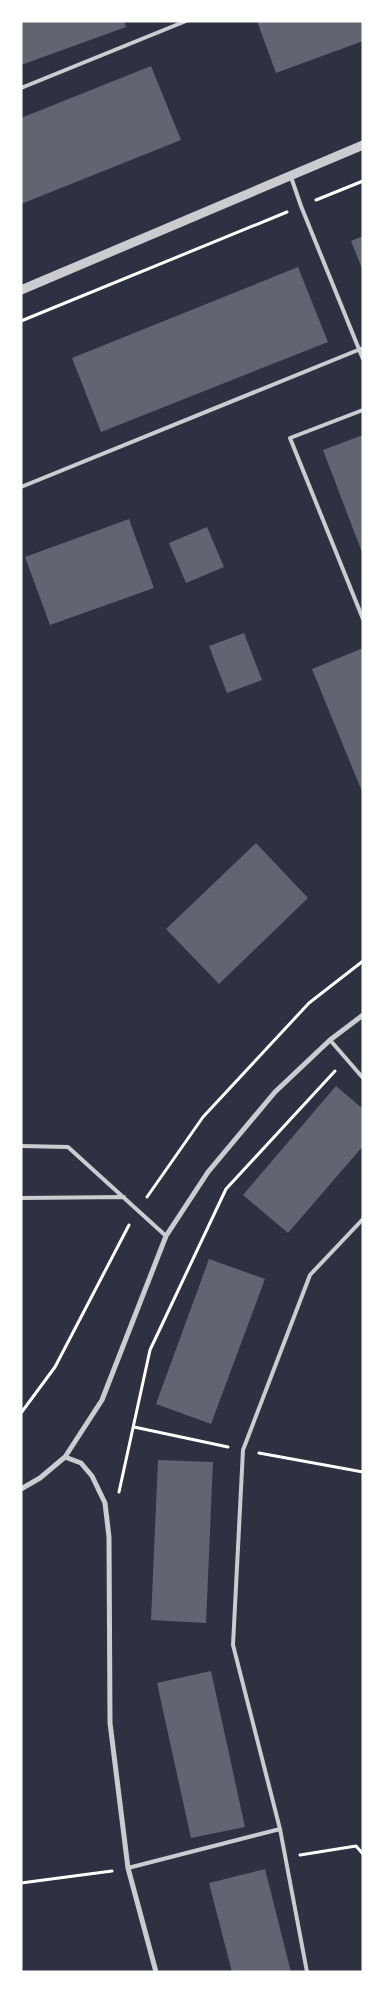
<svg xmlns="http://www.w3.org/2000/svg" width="384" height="1993" font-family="'Work Sans',sans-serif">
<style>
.building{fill:#626471}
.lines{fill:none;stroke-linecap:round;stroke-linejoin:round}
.path{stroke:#fff;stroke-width:3}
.service{stroke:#caccd0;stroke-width:4}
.minor{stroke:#caccd0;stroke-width:5}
.tertiary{stroke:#caccd0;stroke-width:9}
</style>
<rect width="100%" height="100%" fill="#2d3142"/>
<path class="building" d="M 21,21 L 124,21 L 126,27 L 21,65 Z
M 257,21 L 363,21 L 363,41 L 276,73 Z
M 151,66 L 181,140 L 21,204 L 21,118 Z
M 363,236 L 363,271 L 351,241 Z
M 298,267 L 328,342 L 101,432 L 72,358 Z
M 363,435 L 363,555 L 323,450 Z
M 129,519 L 154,588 L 50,625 L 25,557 Z
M 207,527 L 224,567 L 186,583 L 169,543 Z
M 244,633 L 262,680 L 227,693 L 209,646 Z
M 363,648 L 363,794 L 312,669 Z
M 256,843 L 308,898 L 219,984 L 166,929 Z
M 336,1086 L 363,1109 L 363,1146 L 288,1233 L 243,1195 Z
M 209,1259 L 265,1279 L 211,1424 L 156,1404 Z
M 158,1460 L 213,1462 L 206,1623 L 151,1620 Z
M 211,1671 L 245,1827 L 191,1838 L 157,1683 Z
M 265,1869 L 291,1972 L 232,1972 L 209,1883 Z"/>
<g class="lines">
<path class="path" d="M 316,200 L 363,181
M 21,321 L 287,212
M 147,1197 L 203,1117 L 309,1003 L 363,961
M 21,1413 L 55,1367 L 129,1225
M 134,1427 L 228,1447
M 259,1453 L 363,1472
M 119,1492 L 150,1350 L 226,1189 L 335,1071
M 300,1855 L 356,1846 L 363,1854
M 21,1883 L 112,1871"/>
<path class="service" d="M 21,88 L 186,21
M 291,177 L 301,206 L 363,359
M 363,410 L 290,438 L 363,619
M 21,487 L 363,348
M 330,1040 L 363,1078
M 21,1146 L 68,1147 L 166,1236
M 21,1198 L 124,1197
M 128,1868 L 280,1829
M 307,1972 L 280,1829 L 233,1645 L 243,1450 L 310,1275 L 363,1219"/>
<path class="minor" d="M 65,1457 L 81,1463 L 92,1476 L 105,1503 L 109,1537 L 110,1723 L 128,1868 L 156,1972
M 21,1489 L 40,1478 L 65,1457 L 102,1400 L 166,1236 L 208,1172 L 275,1092 L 330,1040 L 363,1015"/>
<path class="tertiary" d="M 21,290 L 363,145"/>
</g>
<rect width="384" height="1993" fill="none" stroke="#ffffff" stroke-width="45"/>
</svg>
